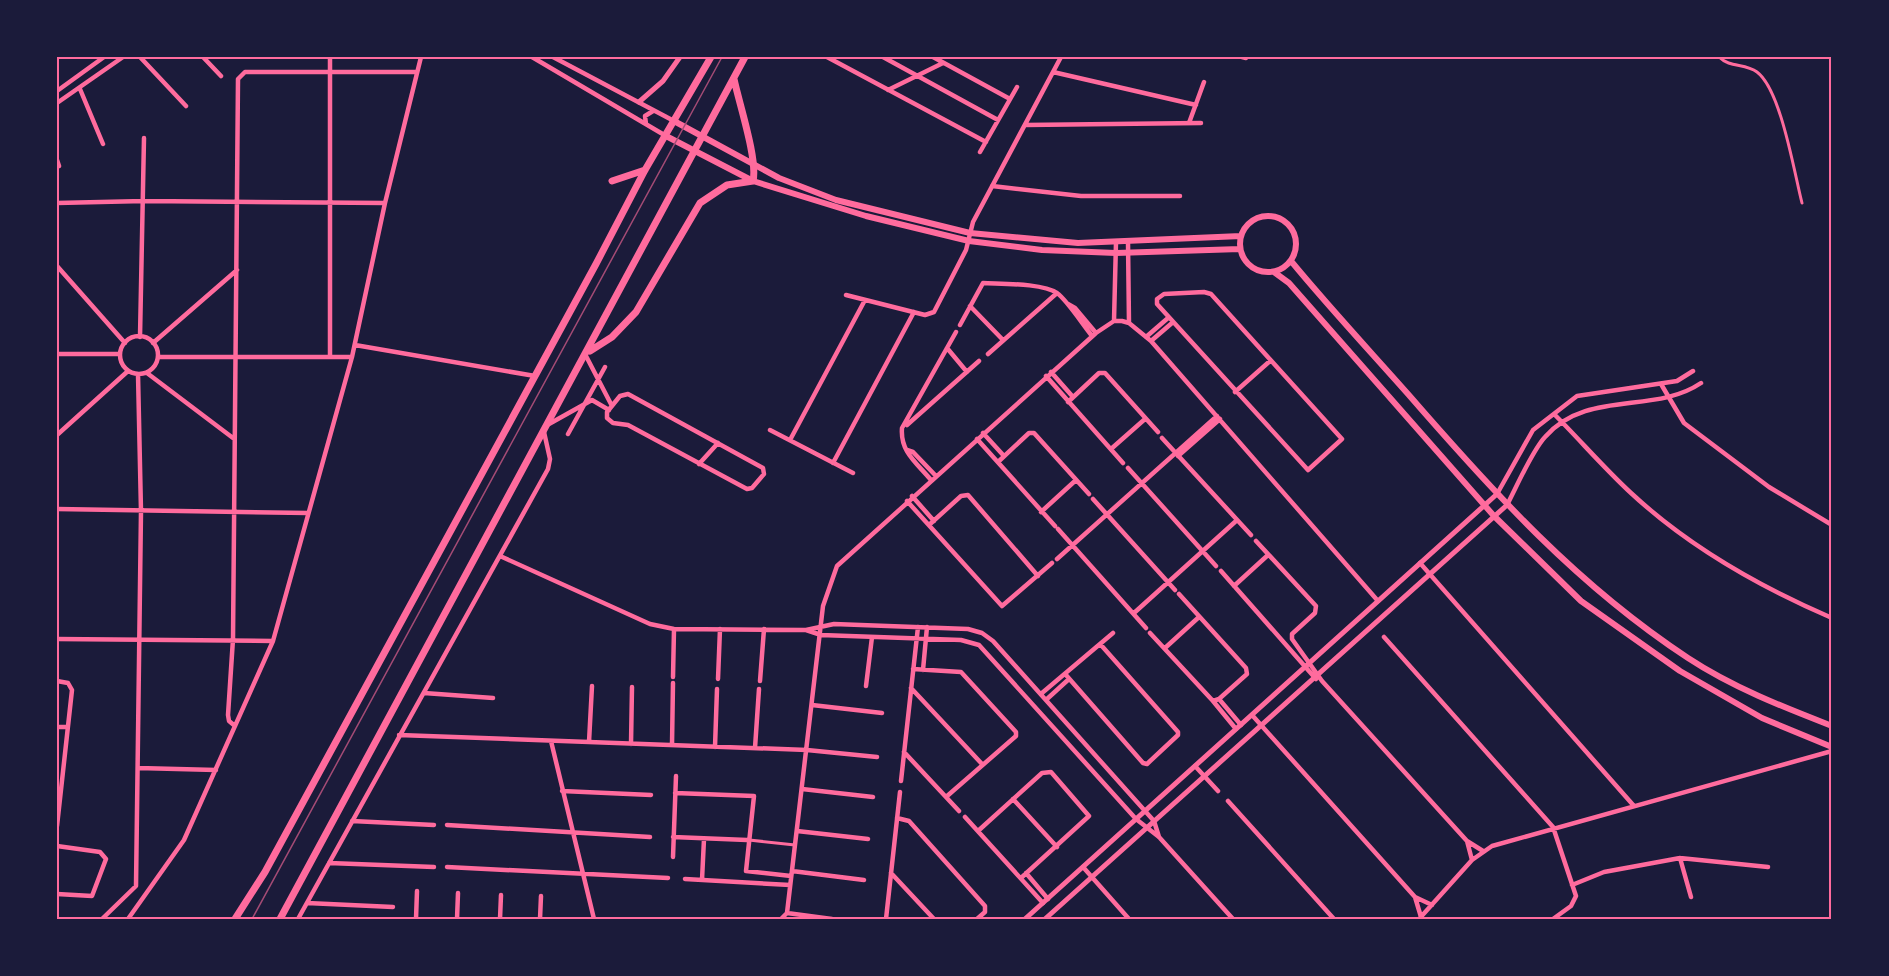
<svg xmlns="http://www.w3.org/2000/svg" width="1889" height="976" font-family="'Archivo Narrow',sans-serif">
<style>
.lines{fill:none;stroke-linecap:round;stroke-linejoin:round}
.pedestrian{stroke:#ff6b9d;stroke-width:3}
.minor{stroke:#ff6b9d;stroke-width:4.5}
.tertiary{stroke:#ff6b9d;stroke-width:5}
.secondary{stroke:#ff6b9d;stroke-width:6}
.primary{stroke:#ff6b9d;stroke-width:7}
.tram{stroke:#a44b75;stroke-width:1.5}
.neatline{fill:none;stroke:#ff6b9d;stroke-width:2}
</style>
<rect width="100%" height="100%" fill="#1b1b3a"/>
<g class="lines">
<path class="pedestrian" d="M 1719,57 C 1730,68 1745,63 1757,72 C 1781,90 1794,172 1802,203
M 749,840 L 795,845"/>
<path class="minor" d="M 140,57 L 186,106
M 203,57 L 221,76
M 330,57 L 330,357
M 532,57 L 666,136
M 553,57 L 674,121
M 827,57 L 986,142
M 883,57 L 998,120
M 933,57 L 1010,99
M 1242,57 L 1246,58
M 1053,72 L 1196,105
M 80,89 L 103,144
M 888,90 L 943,63
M 57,91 L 104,57
M 57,103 L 123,57
M 1189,123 L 1204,82
M 646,124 L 645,116 L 653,111
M 1025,125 L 1201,123
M 980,152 L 1017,87
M 57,160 L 59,166
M 992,186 L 1081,196 L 1180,196
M 57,203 L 144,201 L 385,203
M 1128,242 L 1129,323
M 57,266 L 125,343
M 1204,292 L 1211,294 L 1342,439 L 1308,470 L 1157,304 L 1157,299 L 1164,294 Z
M 846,295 L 925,315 L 934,312 L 966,250 L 973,222 L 1061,57
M 1068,304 L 1075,308 L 1096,333
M 970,306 L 1003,340
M 1114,321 L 1116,242
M 960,325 L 983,283 C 1001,284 1043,283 1057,293 C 1067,300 1083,325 1092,336
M120 355a19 19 0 1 1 38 0a19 19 0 1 1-38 0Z
M 140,337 L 144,138
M 1146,337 L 1168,318
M 1151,341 L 1172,323
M 153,343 L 237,270
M 355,345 L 535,376
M 947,348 L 967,372
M 57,354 L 120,354
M 988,354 L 1057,293
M 586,356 L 612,406
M 158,357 L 352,357
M 1051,372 L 1073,397
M 147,373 L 233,438
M 1046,376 L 1123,463
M 1661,384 L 1684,423 L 1769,487 L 1832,525
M 1235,392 L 1270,361
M 628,394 L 763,468 L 764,474 L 752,488 L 747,489 L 628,425 L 613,423 L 607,418 L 607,412 L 620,396 Z
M 1068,402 L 1099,373 L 1105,373 L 1158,432
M 1554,414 C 1580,440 1604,468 1631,493 C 1689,547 1760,587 1832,618
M 549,424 L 592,400 L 609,410
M 907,425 L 979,361
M 770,430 L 853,473
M 983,433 L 1004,456
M 568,434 L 605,367
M 57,435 L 128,371
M 1162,438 L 1251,535
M 977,439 L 1055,526
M 790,440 L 865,300
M 1111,449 L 1145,419
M 907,450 L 913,452 L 936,476
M 1178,456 L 1220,419
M 998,462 L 1029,433 L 1034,433 L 1089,494
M 833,463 L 914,312
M 699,464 L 718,443
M 1128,468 L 1216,566
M 931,480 C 917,463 900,452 902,428 L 956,332
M 1497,494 L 1533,430 L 1577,396 L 1677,381 L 1693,371
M 912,496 L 934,521
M 1093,499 L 1175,590
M 907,501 L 1002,606 L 1052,563
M 1507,505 C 1517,486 1532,451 1545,437 C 1587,389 1654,415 1701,383
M 57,509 L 308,513
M 1041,512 L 1076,480
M 929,525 L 961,496 L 968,495 L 1038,576
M 1058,529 L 1146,628
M 1256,541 L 1316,606 L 1315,613 L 1292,634 L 1292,639 L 1322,681 L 1467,841 L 1483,851
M 500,556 L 650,624 L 674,629 L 806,630 L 834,624 L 968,629 L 982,633 L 993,641 L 1154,821 L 1159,837
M 1057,559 L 1217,416
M 1420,563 L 1634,806
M 1221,571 L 1316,679
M 1234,586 L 1268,555
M 1179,594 L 1246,668 L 1247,674 L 1219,699 L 1213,701 L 1236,729
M 1134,613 L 1236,521
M 806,630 L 821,635 L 961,640 L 979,645 L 1136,819 L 1159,837 L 1233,919
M 1150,633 L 1213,701
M 1384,637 L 1553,827 L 1576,896 L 1571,906 L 1553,919
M 57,639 L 273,641
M 1165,648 L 1199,617
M 913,669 L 961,672 L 1016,732 L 1016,736 L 946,797
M 923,670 L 927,627
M 1066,675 L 1143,763 L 1147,764 L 1178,735 L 1178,732 L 1101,645
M 673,677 L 674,629
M 718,679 L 720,629
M 57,681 L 68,683 L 72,690 L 57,826
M 760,681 L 764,629
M 866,686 L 872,637
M 911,688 L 982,764
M 424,693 L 493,698
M 1042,693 L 1113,633
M 1047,699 L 1069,679
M 1219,699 L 1241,725
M 812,705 L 882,713
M 1252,715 L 1415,897 L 1432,905
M 235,726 L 229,721 L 228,715 L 233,639 L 238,79 L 245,72 L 417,72
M 57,727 L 67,727
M 399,735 L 807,750 L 877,757
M 551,741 L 594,919
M 589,742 L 592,686
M 631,744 L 632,687
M 672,745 L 673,683
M 715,747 L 717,689
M 755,748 L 759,689
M 904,752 L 959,811
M 1195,766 L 1218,791
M 138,768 L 216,770
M 901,781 L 918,627
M 802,789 L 873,797
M 562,791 L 651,795
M 675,793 L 754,796 L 746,871 L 791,876
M 1013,799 L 1057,847
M 1228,801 L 1334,919
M 965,817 L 1043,903
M 897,818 L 909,821 L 985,906 L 985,912 L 977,919
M 352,821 L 434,825
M 447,825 L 650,837
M 797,831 L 868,839
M 978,831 L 1042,773 L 1051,772 L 1089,816 L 1021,878
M 673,837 L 747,840
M 1467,841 L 1472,860
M 57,846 L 100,852 L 106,859 L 92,896 L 57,894
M 673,857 L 676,776
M 1680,858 L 1691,897
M 329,863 L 434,867
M 447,867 L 668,878
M 1083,867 L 1129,919
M 792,871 L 864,880
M 891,873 L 934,919
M 1026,873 L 1048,899
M 685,879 L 790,885
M 702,880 L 704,839
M 1572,885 L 1604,872 L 1680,858 L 1768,867
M 1415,897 L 1421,917
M 307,903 L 393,907
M 787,913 L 832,919
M 102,919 L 136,886 L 141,511 L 138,374
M 128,919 L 184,840 L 273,641 L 352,357 L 385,203 L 421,57
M 298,919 L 548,469 L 550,459 L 544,432
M 416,919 L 417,891
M 457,919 L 458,893
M 500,919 L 501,895
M 540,919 L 541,896
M 781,919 L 787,913 L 823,606 L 837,566 L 1096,333 L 1114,321 L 1122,321 L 1129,323 L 1151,341 L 1378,601
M 886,919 L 900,792
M 1419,919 L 1472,860 L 1492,846 L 1832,751"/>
<path class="tertiary" d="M 639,102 L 663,81 L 680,57
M 1025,919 L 1497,494
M 1045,919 L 1507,505"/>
<path class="secondary" d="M 674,121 L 779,178 L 836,200 L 970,233 L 1078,243 L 1241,236
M 666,136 L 753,181 L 866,216 L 969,241 L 1042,250 L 1116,253 L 1240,249
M1240 244a28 28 0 1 1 56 0a28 28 0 1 1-56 0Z
M 1291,261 C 1328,306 1369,350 1408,394 C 1494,493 1577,585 1688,658 C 1732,687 1783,707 1832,726
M 1274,272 L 1289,283 L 1494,516 L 1581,601 L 1680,671 L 1762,718 L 1832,747"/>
<path class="primary" d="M 612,181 L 645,170
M 590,351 L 612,337 L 636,312 L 700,203 L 727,185 L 753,181 C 758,160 739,103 734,79
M 235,919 L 265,872 L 596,264 L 645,170 L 711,57
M 280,919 L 745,57"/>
<path class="tram" d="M 252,919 L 722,57"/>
</g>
<rect width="1889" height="976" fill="none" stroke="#1b1b3a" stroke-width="117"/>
<rect x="58" y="58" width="1772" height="860" class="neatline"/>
</svg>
